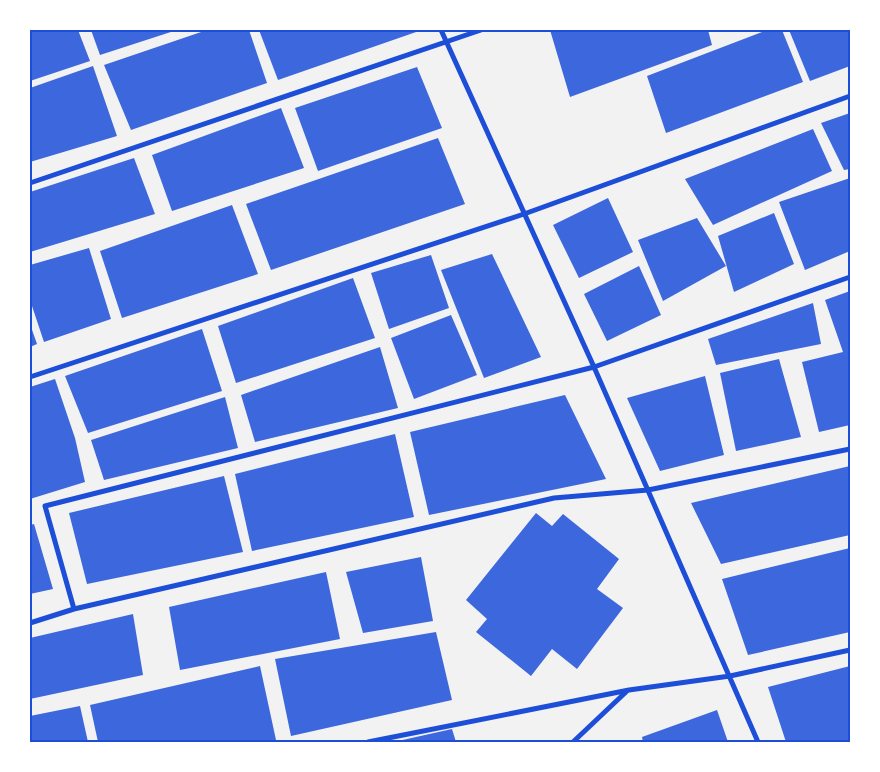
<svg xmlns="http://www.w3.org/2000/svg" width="880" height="772" font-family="'Titillium Web',sans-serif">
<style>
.building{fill:#3d67dc}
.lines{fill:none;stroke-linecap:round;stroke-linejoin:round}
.minor{stroke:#1d4ed8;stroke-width:5}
.neatline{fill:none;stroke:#1d4ed8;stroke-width:2}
</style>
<rect width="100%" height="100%" fill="#f2f2f2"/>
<path class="building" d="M 30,30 L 78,30 L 90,61 L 30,81 Z
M 91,30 L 177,30 L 100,55 Z
M 207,30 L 249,30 L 267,83 L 131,130 L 104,65 Z
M 259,30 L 418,30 L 419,31 L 278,80 Z
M 550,30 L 708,30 L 712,45 L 570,97 Z
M 767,30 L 782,30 L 803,82 L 666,133 L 647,76 Z
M 789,30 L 850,30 L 850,66 L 810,81 Z
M 93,66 L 117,136 L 30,162 L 30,88 Z
M 417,67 L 442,128 L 318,171 L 295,108 Z
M 281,108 L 304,168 L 172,211 L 152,155 Z
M 850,113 L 850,169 L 844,170 L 821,123 Z
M 813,129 L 832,171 L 713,225 L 685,179 Z
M 438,138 L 465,204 L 271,270 L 246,204 Z
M 134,158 L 155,214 L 30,252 L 30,192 Z
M 850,178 L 850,251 L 805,270 L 779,202 Z
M 608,198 L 633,252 L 579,278 L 553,225 Z
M 232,205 L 258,274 L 122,318 L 100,251 Z
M 774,213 L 794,264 L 734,292 L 718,236 Z
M 697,218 L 726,266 L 663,301 L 638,240 Z
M 89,248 L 111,319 L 44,342 L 30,300 L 30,265 Z
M 492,254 L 541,357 L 484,378 L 441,270 Z
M 431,255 L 449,308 L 389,329 L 371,273 Z
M 639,266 L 661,315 L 607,341 L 584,294 Z
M 353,278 L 375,338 L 236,383 L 218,326 Z
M 850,291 L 850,425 L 819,432 L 802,362 L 843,352 L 825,300 Z
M 813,303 L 821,344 L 716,365 L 708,339 Z
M 451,315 L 477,375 L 414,399 L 391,338 Z
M 30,324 L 37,344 L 30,347 Z
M 202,329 L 222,391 L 88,433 L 65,376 Z
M 380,347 L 398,408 L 255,442 L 241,395 Z
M 779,359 L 801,437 L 736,451 L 720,373 Z
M 705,376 L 724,455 L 660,471 L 627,398 Z
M 55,379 L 75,438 L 85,482 L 30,499 L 30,387 Z
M 565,395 L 606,479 L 429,515 L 410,432 Z
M 225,397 L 238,448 L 104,480 L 91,440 Z
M 395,434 L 414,517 L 252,551 L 235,474 Z
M 850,466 L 850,535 L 721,564 L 691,503 Z
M 224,476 L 243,552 L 87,584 L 69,513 Z
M 536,513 L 552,526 L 563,514 L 619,559 L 597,589 L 623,608 L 577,669 L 552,649 L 531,676 L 476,632 L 487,619 L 466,600 Z
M 34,524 L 53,589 L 30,594 L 30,525 Z
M 850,548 L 850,632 L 748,655 L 722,579 Z
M 421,557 L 433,621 L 363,633 L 346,572 Z
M 326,572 L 340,639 L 180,670 L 169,607 Z
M 133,614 L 143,675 L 30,699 L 30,638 Z
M 436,632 L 452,700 L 291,736 L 275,659 Z
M 260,666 L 276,740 L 268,742 L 98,742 L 90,705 Z
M 850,666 L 850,742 L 786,742 L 768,687 Z
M 80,706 L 88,742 L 30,742 L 30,716 Z
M 717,710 L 728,742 L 643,742 L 642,737 Z
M 452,729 L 456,742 L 398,742 L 398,741 Z"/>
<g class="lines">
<path class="minor" d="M 441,30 L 594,367 L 758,742
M 30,183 L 481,30
M 30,377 L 524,214 L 850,96
M 74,609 L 45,506 L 594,367 L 850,277
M 30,623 L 74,609 L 554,498 L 648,490 L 850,449
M 368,742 L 629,690 L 730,676 L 850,650
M 573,742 L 627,691"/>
</g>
<rect width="880" height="772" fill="none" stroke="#ffffff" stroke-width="62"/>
<rect x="31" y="31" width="818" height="710" class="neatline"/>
</svg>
